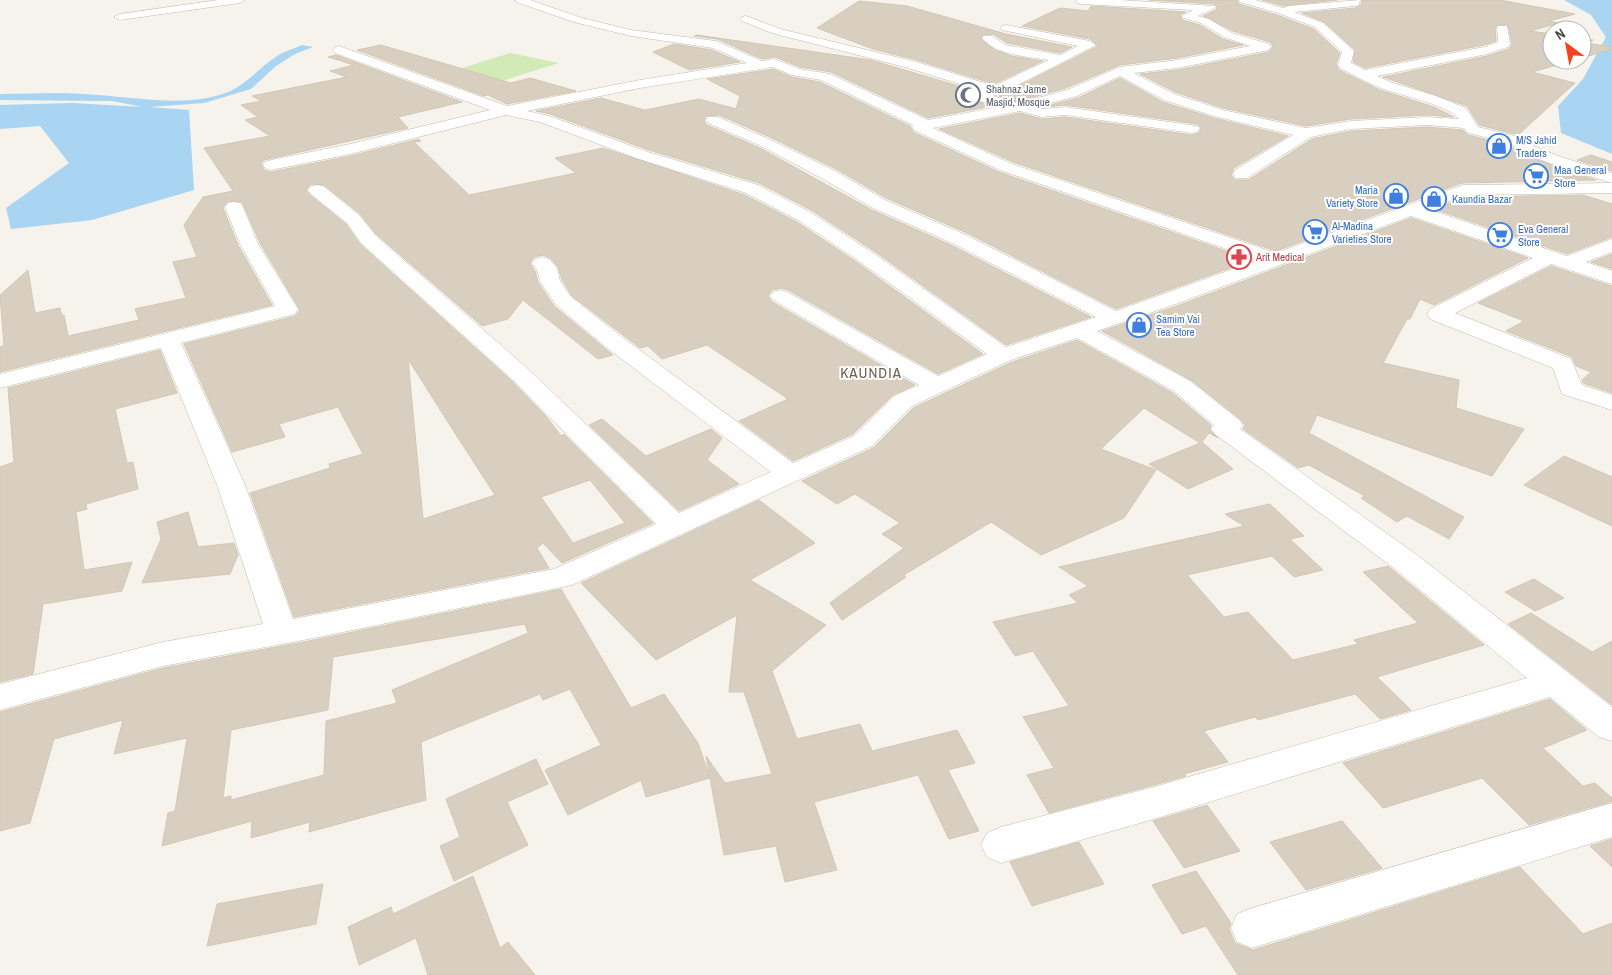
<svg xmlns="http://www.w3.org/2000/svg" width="1612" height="975" font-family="'Archivo Narrow',sans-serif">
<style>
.green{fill:#d2eab5}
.water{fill:#a9d4f2}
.building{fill:#d8cfc1;stroke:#d3c7b4;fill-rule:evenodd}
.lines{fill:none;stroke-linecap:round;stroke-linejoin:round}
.minor-casing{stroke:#c2bbae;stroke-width:1}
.minor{fill:#fff;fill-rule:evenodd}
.labels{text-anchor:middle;stroke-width:4;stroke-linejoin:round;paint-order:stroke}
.far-worship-label{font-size:11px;fill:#5b616d;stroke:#fff;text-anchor:start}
.far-shop-label{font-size:11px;fill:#366cbe;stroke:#fff;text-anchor:start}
.far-health-label{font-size:11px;fill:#be3a42;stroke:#fff;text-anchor:start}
.quarter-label{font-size:15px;letter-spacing:1px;fill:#6e6250;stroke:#fff}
</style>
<rect width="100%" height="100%" fill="#f6f3ec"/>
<path class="green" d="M 510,53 L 559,63 L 483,87 L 440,75 Z"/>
<path class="water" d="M 1564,0 L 1612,0 L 1612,154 L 1561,133 L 1558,106 L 1583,79 L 1606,37 L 1591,15 Z
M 302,45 L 313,47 L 295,54 L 276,66 L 251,89 L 204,103 L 150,107 L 189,110 L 194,190 L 92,220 L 11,229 L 6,208 L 69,163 L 40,126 L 0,129 L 0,105 L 72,103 L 143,107 L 112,101 L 0,100 L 0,94 C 28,94 56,92 84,94 C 128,96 187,109 228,92 C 247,84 258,69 274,58 C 282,52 293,49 302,45 Z"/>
<path class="building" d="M 1149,0 L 1237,0 L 1239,4 L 1277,15 L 1314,29 L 1340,53 L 1336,64 L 1339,70 L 1380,90 L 1434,107 L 1454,117 L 1427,115 L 1351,119 L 1306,126 L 1223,108 L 1175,92 L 1140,74 L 1177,70 L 1269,52 L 1273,46 L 1270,42 L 1233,31 L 1203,16 L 1216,10 L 1217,7 L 1214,4 Z
M 1262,0 L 1337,0 L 1283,6 Z
M 1362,0 L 1500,0 L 1575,14 L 1549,21 L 1559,23 L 1530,31 L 1552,34 L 1552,60 L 1575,60 L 1532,72 L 1575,83 L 1518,135 L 1479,125 L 1467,106 L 1383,77 L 1487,56 L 1509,49 L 1512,44 L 1508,25 L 1498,25 L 1495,28 L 1496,41 L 1484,45 L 1365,68 L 1353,62 L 1355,50 L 1324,22 L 1302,13 L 1355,8 L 1361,5 Z
M 859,1 L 907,6 L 1006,34 L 1072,47 L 1060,53 L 1007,43 L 993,34 L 983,35 L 981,39 L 995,50 L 1012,56 L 1043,61 L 994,84 L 913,59 L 873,49 L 817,28 Z
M 1091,6 L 1186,12 L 1180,15 L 1182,20 L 1200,25 L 1223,39 L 1243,45 L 1177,58 L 1120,65 L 1066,88 L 1034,97 L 1030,101 L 1031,104 L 1020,101 L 1004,104 L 1006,101 L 999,96 L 1098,46 L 1090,39 L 1022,26 L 1060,8 L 1088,11 Z
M 697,35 L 871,60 L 972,90 L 967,94 L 969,99 L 992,106 L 928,118 L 831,72 L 800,67 L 775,57 L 762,59 L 717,39 L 694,36 Z
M 1582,39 L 1593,40 L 1587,43 L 1612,47 L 1612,49 L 1582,58 Z
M 674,44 L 712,50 L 740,62 L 689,70 L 653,52 Z
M 381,45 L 511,83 L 530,78 L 576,91 L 507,104 L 488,95 L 484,96 L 357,50 Z
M 336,55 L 462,102 L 398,117 L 408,128 L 264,160 L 261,164 L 264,170 L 271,172 L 350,156 L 419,139 L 421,141 L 414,142 L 469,195 L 576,173 L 555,158 L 603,148 L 745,195 L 797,222 L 858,263 L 983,354 L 938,374 L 788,290 L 781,288 L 772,290 L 768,296 L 772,302 L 915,385 L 893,395 L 853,434 L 793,461 L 739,421 L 788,399 L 707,345 L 662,359 L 648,346 L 640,348 L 572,296 L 562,280 L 558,267 L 550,258 L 543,255 L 534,257 L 530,263 L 535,271 L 538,282 L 554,306 L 613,355 L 598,359 L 523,300 L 508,319 L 482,326 L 376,234 L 360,214 L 324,185 L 311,184 L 306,190 L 310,195 L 346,224 L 360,244 L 512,381 L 546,416 L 561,436 L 564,434 L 653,523 L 562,563 L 543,543 L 537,548 L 549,568 L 294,617 L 250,493 L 330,468 L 329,464 L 363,454 L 338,407 L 279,424 L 285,437 L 232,452 L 184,344 L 295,316 L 300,310 L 260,243 L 242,202 L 228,201 L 223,208 L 238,245 L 272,305 L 0,372 L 0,347 L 4,346 L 0,295 L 28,270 L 35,313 L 60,308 L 62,316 L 64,315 L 68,336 L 139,320 L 135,309 L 186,298 L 173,262 L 197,257 L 184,225 L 203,197 L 233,191 L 204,148 L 270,136 L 245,120 L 258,117 L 241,105 L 261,101 L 252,96 L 347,77 L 330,71 L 354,65 L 328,57 ZM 408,359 L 453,430 L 495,495 L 423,519 ZM 590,480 L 625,523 L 573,543 L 541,497 Z
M 773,69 L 792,77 L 820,82 L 910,126 L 913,132 L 999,172 L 1252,260 L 1116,309 L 967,233 L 886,198 L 836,169 L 772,138 L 719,115 L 706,116 L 704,121 L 707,125 L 760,148 L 872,210 L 951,245 L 1091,317 L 1006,345 L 874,251 L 811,210 L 759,183 L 649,150 L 550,114 L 536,111 L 601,98 L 645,110 L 699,99 L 736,109 L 740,96 L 707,79 Z
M 1120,78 L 1163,102 L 1214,118 L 1288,136 L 1234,168 L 1231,175 L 1235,180 L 1248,180 L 1312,139 L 1351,131 L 1427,127 L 1463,130 L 1468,135 L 1508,145 L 1523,155 L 1596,180 L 1462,183 L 1276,251 L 1013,162 L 939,129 L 1020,113 L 1042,119 L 1065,117 L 1192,135 L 1199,133 L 1201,128 L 1197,124 L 1065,105 L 1042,107 L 1078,98 Z
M 1591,155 L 1612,162 L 1612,171 L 1577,160 Z
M 1583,195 L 1612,204 L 1612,237 L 1567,254 L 1434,209 L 1465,197 Z
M 1411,218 L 1528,258 L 1434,305 L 1420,299 L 1410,319 L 1407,319 L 1383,363 L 1459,380 L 1456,408 L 1524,429 L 1492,476 L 1317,415 L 1309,433 L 1464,517 L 1449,539 L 1407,516 L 1397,522 L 1361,498 L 1365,496 L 1309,465 L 1298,468 L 1243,429 L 1245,425 L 1240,419 L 1191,380 L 1102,331 L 1177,306 Z
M 1612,254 L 1612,269 L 1591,262 Z
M 1551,266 L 1612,286 L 1612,393 L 1583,383 L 1582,380 L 1591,372 L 1576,366 L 1572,357 L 1506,331 L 1524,321 L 1478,303 Z
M 1077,340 L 1173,393 L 1211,425 L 1210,430 L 1218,438 L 1209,433 L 1202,442 L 1233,469 L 1188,489 L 1149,464 L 1200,443 L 1144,408 L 1101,449 L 1156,470 L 1124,518 L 1041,555 L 991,522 L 904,575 L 906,577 L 842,620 L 830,603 L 904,548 L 882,534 L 900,523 L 855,494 L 837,504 L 802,481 L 873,448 L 913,408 L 1012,362 Z
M 160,350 L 177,393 L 115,409 L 127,463 L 133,462 L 138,489 L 86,504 L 87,509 L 76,512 L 84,570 L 132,562 L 122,591 L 43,604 L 33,674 L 0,682 L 0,467 L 14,462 L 8,388 Z
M 602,419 L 646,456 L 711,429 L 722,438 L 707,460 L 739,484 L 679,511 L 589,425 Z
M 1564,456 L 1612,477 L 1612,526 L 1524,485 Z
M 759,500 L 815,543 L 750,580 L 826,625 L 772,671 L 797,739 L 860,724 L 872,751 L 957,730 L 975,763 L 948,770 L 979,831 L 949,839 L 918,775 L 814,802 L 837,870 L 785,882 L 776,846 L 724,855 L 706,756 L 725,783 L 772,774 L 744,692 L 729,692 L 737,615 L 656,660 L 581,583 Z
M 1270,504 L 1304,536 L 1290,539 L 1323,570 L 1294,577 L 1272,556 L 1187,575 L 1224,617 L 1248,612 L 1293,660 L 1358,644 L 1354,640 L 1418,623 L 1363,572 L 1388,566 L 1484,645 L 1377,677 L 1411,710 L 1380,719 L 1355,694 L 1258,720 L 1255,717 L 1204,731 L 1228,762 L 1184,774 L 1186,776 L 1154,785 L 1049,813 L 1027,775 L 1054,768 L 1023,717 L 1069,706 L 1033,651 L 1015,656 L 993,622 L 1078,603 L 1069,595 L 1088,586 L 1059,567 L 1244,526 L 1225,514 Z
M 188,512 L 198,547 L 234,543 L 238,555 L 230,574 L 142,583 L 161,539 L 157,522 Z
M 1534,579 L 1564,598 L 1535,611 L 1505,592 Z
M 561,589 L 631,708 L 664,694 L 698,743 L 710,778 L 646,797 L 641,780 L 568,815 L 545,770 L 601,745 L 570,689 L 543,700 L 540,694 L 421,742 L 426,800 L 309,832 L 310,822 L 251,838 L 252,821 L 162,846 L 168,813 L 175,811 L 187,738 L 114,754 L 123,720 L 54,739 L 30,823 L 0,831 L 0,712 L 163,668 L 314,640 ZM 525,624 L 528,633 L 392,690 L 397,703 L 326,721 L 324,775 L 231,800 L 231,796 L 223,798 L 231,730 L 328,710 L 333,657 Z
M 1531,613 L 1592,652 L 1612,641 L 1612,705 L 1508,624 Z
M 1550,699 L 1587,730 L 1543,748 L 1583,786 L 1595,783 L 1612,798 L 1612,801 L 1529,825 L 1482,778 L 1383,808 L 1343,763 Z
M 536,759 L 548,784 L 507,802 L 528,845 L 454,881 L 440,846 L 460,837 L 446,799 Z
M 1207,805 L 1240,851 L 1184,868 L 1153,821 Z
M 1342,821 L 1382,868 L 1306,890 L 1270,842 Z
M 1612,839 L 1612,867 L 1590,846 Z
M 1079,842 L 1104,884 L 1032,906 L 1010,862 Z
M 1520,867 L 1583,934 L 1612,923 L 1612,975 L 1238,975 L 1206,926 L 1182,934 L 1152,885 L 1196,871 L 1231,923 L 1229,929 L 1235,943 L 1253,950 Z
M 473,876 L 500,948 L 508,942 L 535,975 L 428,975 L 416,938 L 359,965 L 348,927 L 391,907 L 393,914 Z
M 323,884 L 316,924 L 207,946 L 217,904 Z"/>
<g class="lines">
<defs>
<path id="minor" d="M 218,0 L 245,0 L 240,3 L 120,20 L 114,17 L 120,14 Z
M 515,0 L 530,0 L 582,18 L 631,30 L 716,41 L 762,61 L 774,59 L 800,69 L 830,74 L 928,120 L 1020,103 L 1042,109 L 1065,107 L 1197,126 L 1199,129 L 1197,132 L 1192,133 L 1065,115 L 1042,117 L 1020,111 L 933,128 L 1012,164 L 1276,253 L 1463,185 L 1612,183 L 1549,163 L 1524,153 L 1509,143 L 1468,133 L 1464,128 L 1427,125 L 1351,129 L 1311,137 L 1247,178 L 1235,178 L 1233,174 L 1235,170 L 1293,135 L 1214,116 L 1164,100 L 1120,76 L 1077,96 L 1039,106 L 1034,105 L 1032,102 L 1034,99 L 1067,90 L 1120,67 L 1177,60 L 1250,46 L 1224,37 L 1201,23 L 1183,18 L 1182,16 L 1193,10 L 1081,4 L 1077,3 L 1076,0 L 1120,0 L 1214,6 L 1215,8 L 1198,16 L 1209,19 L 1232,33 L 1269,44 L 1271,47 L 1269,50 L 1177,68 L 1134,73 L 1174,94 L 1223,110 L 1306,128 L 1351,121 L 1427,117 L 1459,119 C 1450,105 1398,95 1381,88 C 1366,82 1354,75 1340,68 L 1338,65 L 1342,52 L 1315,27 L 1278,13 L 1240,2 L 1239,0 L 1255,0 L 1283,8 L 1288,6 L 1360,0 L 1359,5 L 1355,6 L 1294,12 L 1323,23 L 1354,51 L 1351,63 L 1365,70 L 1484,47 L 1498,42 L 1497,28 L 1499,26 L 1507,26 L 1510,44 L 1508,47 L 1487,54 L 1377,76 L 1390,82 L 1436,96 L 1466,108 L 1478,127 L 1519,137 L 1536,147 L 1561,157 L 1612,173 L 1612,193 L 1465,195 L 1428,209 L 1567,256 L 1612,239 L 1612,252 L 1586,262 L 1612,271 L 1612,284 L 1551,264 L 1455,313 L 1571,359 L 1582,385 L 1612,395 L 1612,410 L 1562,394 L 1553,368 L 1430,319 L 1427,314 L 1430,309 L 1533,258 L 1411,216 L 1176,304 L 1097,331 L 1190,381 L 1239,420 L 1243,425 L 1240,429 L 1417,555 L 1612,707 L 1612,741 L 1599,737 L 1550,697 L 1154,819 L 1001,863 L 987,857 L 981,845 L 987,833 L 1001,827 L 1154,787 L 1527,678 L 1395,569 L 1215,434 L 1211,429 L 1214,425 L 1174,391 L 1077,338 L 1011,360 L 912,406 L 872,446 L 572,585 L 314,638 L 163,666 L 0,710 L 0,684 L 163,642 L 263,624 L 217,485 L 161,348 L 0,388 L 0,374 L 275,306 L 240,244 L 225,207 L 228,203 L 234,202 L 240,203 L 243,207 L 258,244 L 298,309 L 295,314 L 181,343 L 245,485 L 293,619 L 554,569 L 656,524 L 513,380 L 361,243 L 347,223 L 311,194 L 308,190 L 311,186 L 317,185 L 323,186 L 359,215 L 375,235 L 529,370 L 679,513 L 771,472 L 606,347 L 556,305 L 540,281 L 537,270 L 532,263 L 535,259 L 542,257 L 549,259 L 557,268 L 560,281 L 571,297 L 622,337 L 793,463 L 854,436 L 894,396 L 919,385 L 773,300 L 770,296 L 773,292 L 780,290 L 787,292 L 938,376 L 987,354 L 859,261 L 798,220 L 746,193 L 636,158 L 540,122 L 506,115 L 350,154 L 271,170 L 265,168 L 263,165 L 265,162 L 271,160 L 350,144 L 490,110 L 335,53 L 333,50 L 335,47 L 339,46 L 507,106 L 640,80 L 747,63 L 713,48 L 631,36 L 574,22 L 516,2 ZM 773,67 L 792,75 L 821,80 L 913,125 L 912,127 L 914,130 L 1000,170 L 1258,260 L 1116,311 L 966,235 L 885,200 L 835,171 L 771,140 L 718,117 L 708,117 L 706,120 L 708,123 L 761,146 L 823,179 L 873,208 L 952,243 L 1096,317 L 1006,347 L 873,253 L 810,212 L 758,185 L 648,152 L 549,116 L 527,111 L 640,88 Z
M 746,16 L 780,29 L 913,61 L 994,86 L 1049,60 C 1027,56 997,56 982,38 L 984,36 L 992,36 L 1006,45 L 1060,55 L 1078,46 L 1002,30 L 1000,28 L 1002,26 L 1006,25 L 1090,41 L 1096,45 L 1000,94 L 992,96 L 1002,99 L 1004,102 L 997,106 L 971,98 L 969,95 L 971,92 L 979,90 L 905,67 L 772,33 L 742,21 L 740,19 L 742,17 Z
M 1612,803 L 1612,837 L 1252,948 L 1237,942 L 1231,928 L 1237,914 L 1252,908 Z"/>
</defs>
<use href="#minor" class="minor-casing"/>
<use href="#minor" class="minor"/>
</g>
<defs>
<symbol id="mosque-ring" viewBox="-11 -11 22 22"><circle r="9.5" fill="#fff" stroke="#6b7280" stroke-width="1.5"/><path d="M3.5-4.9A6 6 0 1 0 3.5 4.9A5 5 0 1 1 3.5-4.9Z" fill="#6b7280"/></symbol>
<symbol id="shop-ring" viewBox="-11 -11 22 22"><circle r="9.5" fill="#fff" stroke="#3f7fe0" stroke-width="1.5"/><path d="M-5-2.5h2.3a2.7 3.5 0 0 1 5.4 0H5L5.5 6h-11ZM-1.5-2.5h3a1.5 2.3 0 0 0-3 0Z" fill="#3f7fe0"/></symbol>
<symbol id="supermarket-ring" viewBox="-11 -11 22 22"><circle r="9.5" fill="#fff" stroke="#3f7fe0" stroke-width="1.5"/><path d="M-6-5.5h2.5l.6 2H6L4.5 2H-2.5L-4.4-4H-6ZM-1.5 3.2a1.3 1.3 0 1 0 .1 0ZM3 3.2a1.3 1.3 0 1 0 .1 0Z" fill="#3f7fe0"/></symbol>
<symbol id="pharmacy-ring" viewBox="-11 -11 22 22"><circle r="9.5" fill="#fff" stroke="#e0444e" stroke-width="1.5"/><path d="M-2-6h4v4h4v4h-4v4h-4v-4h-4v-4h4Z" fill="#e0444e"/></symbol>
</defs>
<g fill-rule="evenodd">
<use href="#mosque-ring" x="954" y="81" width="28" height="28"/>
<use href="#shop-ring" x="1485" y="132" width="28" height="28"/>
<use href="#supermarket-ring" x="1522" y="162" width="28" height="28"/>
<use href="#shop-ring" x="1382" y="182" width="28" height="28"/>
<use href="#shop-ring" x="1420" y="185" width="28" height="28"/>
<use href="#supermarket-ring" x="1301" y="218" width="28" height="28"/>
<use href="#supermarket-ring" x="1486" y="221" width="28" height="28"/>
<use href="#pharmacy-ring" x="1225" y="243" width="28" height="28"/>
<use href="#shop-ring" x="1125" y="311" width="28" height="28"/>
</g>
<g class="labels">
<g class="far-worship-label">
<text x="986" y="93">Shahnaz Jame<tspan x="986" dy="13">Masjid, Mosque</tspan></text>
</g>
<g class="far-shop-label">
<text x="1516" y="144">M/S Jahid<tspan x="1516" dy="13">Traders</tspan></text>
<text x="1554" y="174">Maa General<tspan x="1554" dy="13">Store</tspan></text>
<text x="1378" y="194" text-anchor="end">Maria<tspan x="1378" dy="13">Variety Store</tspan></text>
<text x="1452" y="203">Kaundia Bazar</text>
<text x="1332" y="230">Al-Madina<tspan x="1332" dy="13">Varieties Store</tspan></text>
<text x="1518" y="233">Eva General<tspan x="1518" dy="13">Store</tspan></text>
<text x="1156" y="323">Samim Vai<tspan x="1156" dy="13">Tea Store</tspan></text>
</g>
<g class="far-health-label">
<text x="1256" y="261">Arit Medical</text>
</g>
<g class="quarter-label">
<text x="871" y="378">KAUNDIA</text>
</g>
</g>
<g transform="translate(1567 45) rotate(328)"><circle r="24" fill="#ffffff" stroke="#b7b4b0"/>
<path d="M0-4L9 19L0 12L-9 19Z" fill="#fc3f1d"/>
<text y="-8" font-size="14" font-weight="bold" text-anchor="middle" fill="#4b4439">N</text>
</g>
</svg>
